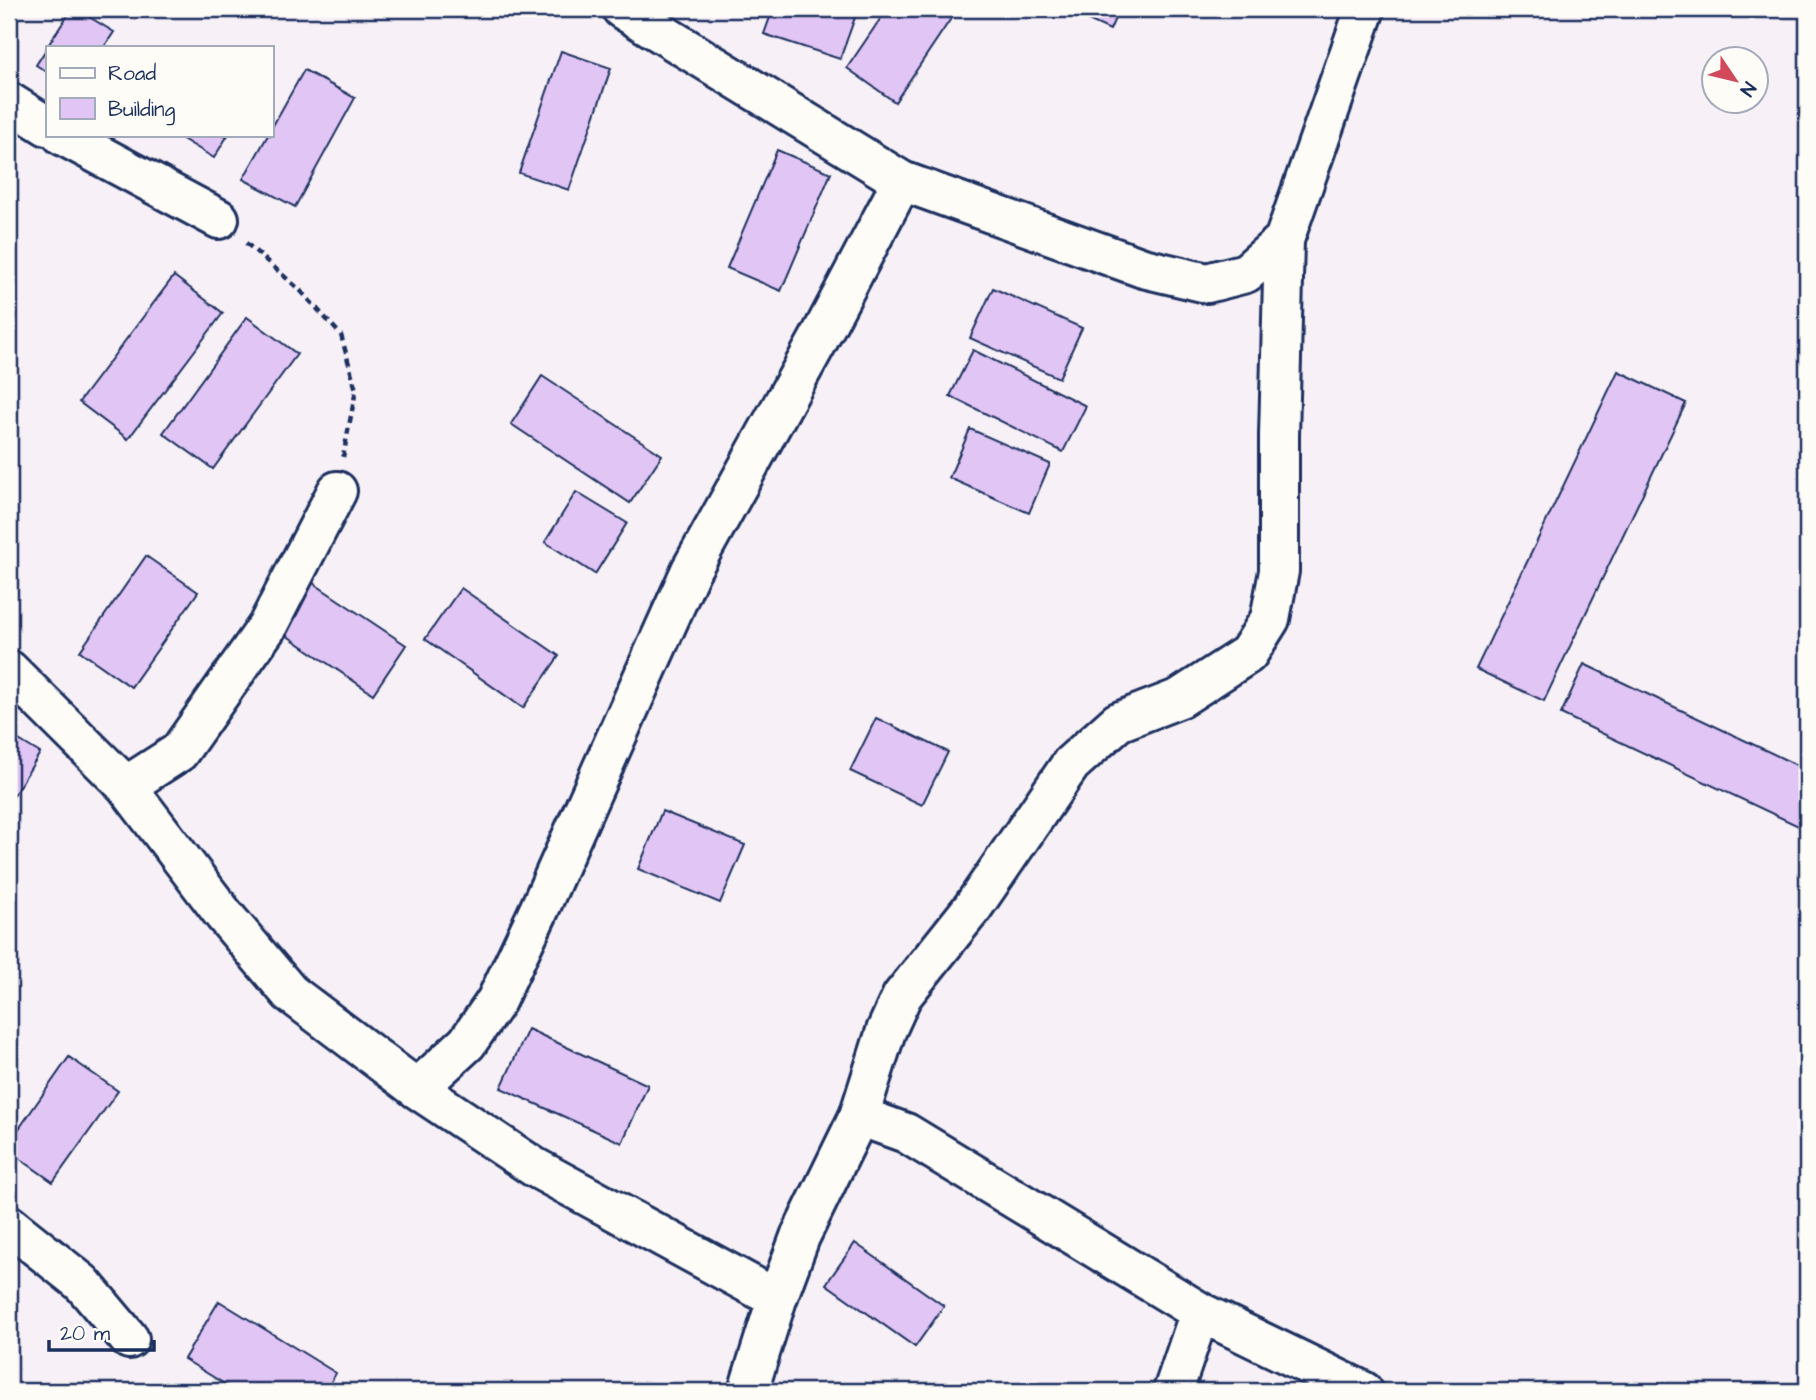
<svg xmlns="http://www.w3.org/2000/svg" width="1816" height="1400" font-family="'Architects Daughter',sans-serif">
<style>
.building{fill:#e1c6f5;stroke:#1b2f5e;stroke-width:2}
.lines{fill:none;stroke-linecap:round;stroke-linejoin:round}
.minor-casing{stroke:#1b2f5e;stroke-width:44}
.path{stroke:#1b2f5e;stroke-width:4.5;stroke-dasharray:7 5;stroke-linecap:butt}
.minor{stroke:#fdfcf7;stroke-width:38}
</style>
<rect width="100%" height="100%" fill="#f7f1f7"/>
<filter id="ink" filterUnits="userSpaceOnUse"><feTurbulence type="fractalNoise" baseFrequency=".0143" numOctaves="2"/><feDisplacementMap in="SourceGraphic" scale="14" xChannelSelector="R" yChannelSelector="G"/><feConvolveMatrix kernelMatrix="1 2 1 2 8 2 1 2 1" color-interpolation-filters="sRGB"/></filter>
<g filter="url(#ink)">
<path class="building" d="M 72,9 L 76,9 L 114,32 L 104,47 L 47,47 Z
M 773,9 L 858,9 L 840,59 L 764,34 Z
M 887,9 L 947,9 L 954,14 L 895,102 L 847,68 Z
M 1064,9 L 1119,9 L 1110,30 Z
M 47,48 L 47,72 L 36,65 Z
M 561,51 L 611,68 L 569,190 L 519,173 Z
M 304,70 L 355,98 L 295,207 L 243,179 L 268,135 L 271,135 L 271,129 Z
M 176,135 L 228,135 L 214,158 Z
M 777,150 L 831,173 L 781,291 L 727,268 Z
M 174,276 L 223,313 L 128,439 L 79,402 Z
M 993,288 L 1082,328 L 1059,378 L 970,338 Z
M 247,317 L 297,354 L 213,469 L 163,433 Z
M 973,350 L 1086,406 L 1063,452 L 950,396 Z
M 1618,371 L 1686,403 L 1544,701 L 1476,669 Z
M 542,376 L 662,455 L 630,503 L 511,424 Z
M 970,429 L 1050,464 L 1029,513 L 949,478 Z
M 576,492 L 627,523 L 595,574 L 545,542 Z
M 146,556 L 198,592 L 131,687 L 80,651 Z
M 307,579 L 406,645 L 373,694 L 274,627 Z
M 461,588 L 559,656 L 523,708 L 425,639 Z
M 1584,664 L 1807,770 L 1807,830 L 1561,714 Z
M 876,718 L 948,752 L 922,805 L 850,771 Z
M 9,734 L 40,753 L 9,803 Z
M 662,811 L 745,845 L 720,903 L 638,869 Z
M 528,1029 L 648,1085 L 622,1143 L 501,1088 Z
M 69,1057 L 118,1091 L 53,1182 L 9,1151 L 9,1143 Z
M 855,1243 L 944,1306 L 915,1347 L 826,1284 Z
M 219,1301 L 336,1373 L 326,1391 L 236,1391 L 184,1359 Z"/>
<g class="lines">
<defs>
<path id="minor" d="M 622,9 L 902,181 L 1143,268 L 1207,283 L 1246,273 L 1284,240 L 1365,9
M 9,102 L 47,126
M 62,135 L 219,219
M 9,670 L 126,786 L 179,752 L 267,627 L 337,491
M 126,786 L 224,915 L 290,993 L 417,1089 L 534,1167 L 777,1299
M 417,1089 L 467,1043 L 496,1001 L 539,910 L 691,570 L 819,339 L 902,181
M 859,1116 L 906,1133 L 1200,1312 L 1363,1391
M 9,1225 L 82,1283 L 129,1339
M 748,1391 L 777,1299 L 800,1237 L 859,1116 L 886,1031 L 902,996 L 973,907 L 1071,764 L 1118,722 L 1180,698 L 1248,654 L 1270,619 L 1279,571 L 1279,436 L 1284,240
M 1173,1391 L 1200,1312"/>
</defs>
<use href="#minor" class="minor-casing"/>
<path class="path" d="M 246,243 L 300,290 L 341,335 L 356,390 L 343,457"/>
<use href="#minor" class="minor"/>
</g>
</g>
<rect width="1816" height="1400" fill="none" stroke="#fdfcf7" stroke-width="35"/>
<rect x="18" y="18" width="1781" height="1365" fill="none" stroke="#1b2f5e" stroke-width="2.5" filter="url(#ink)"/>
<rect x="46" y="46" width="228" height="91" fill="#fdfcf7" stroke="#a3aaba" stroke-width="2"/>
<rect x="60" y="68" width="35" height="10" fill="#fdfcf7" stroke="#a3aaba" stroke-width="2"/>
<text x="108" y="80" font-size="21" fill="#1b2f5e">Road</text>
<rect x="60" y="98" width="35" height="21" fill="#e1c6f5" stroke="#a3aaba" stroke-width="2"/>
<text x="108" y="116" font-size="21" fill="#1b2f5e">Building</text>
<g transform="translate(1735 80) rotate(125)"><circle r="33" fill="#fdfcf7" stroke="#a3aaba" stroke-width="2"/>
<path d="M0-5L12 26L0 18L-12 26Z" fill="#d1495b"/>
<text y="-10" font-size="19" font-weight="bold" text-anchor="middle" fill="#1b2f5e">N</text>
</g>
<path d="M49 1340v10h105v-10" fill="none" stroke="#1b2f5e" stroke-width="3.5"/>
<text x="60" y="1340" font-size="21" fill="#1b2f5e" stroke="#fdfcf7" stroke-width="5" paint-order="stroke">20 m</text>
</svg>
